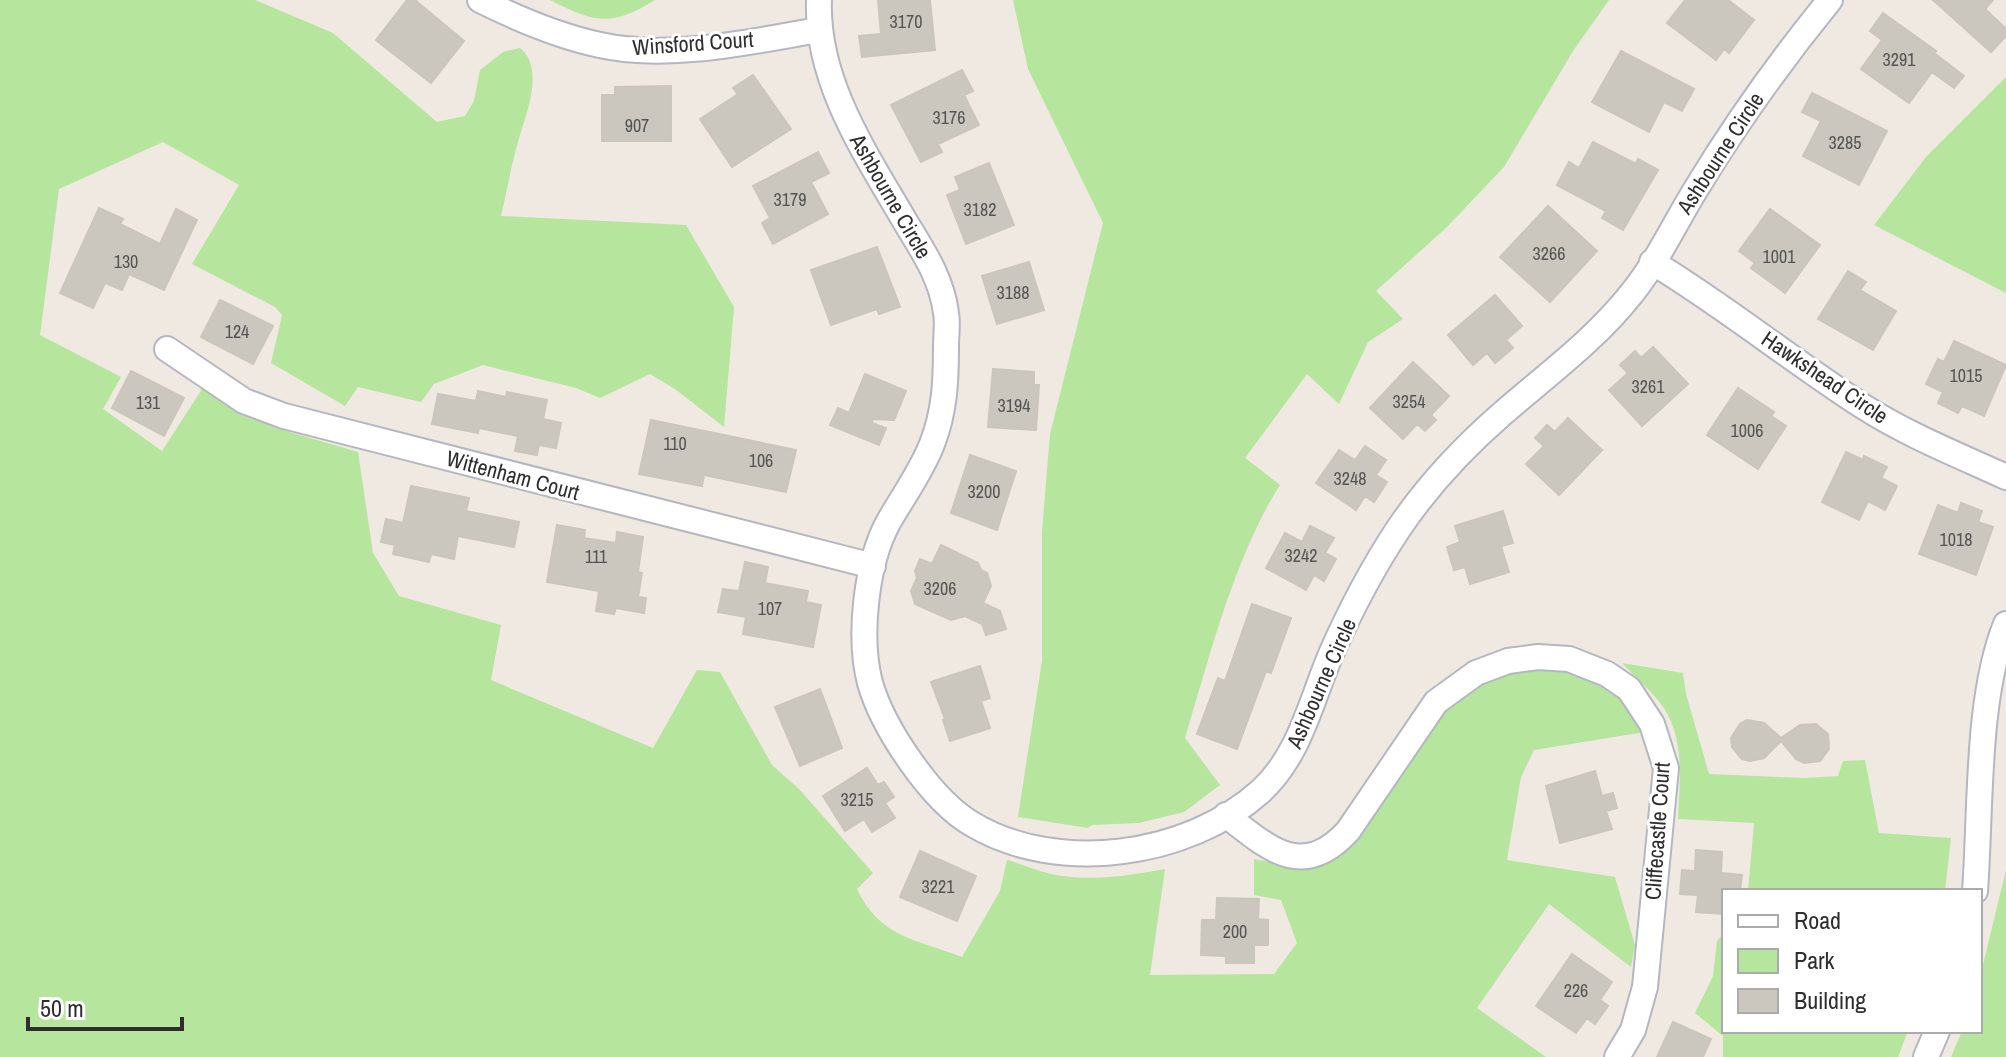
<svg xmlns="http://www.w3.org/2000/svg" width="2006" height="1057" font-family="'Archivo Narrow',sans-serif">
<style>
.green{fill:#b6e59e}
.building{fill:#cbc7bf;stroke:#cbc5ba;stroke-width:2}
.lines{fill:none;stroke-linecap:round;stroke-linejoin:round}
.minor-casing{stroke:#b4b7c1;stroke-width:28}
.minor{stroke:#fff;stroke-width:24}
.labels{text-anchor:middle;stroke-width:6;stroke-linejoin:round;paint-order:stroke}
.number-label{font-size:18px;fill:#555452}
.street-label{font-size:22px;fill:#2e2e2e;stroke:#fff}
</style>
<rect width="100%" height="100%" fill="#efe9e1"/>
<path class="green" d="M 0,0 L 255,0 L 333,33 L 437,122 L 465,116 L 474,101 L 480,70 L 503,52 L 520,48 C 546,69 525,116 518,142 C 511,166 507,191 501,216 L 686,225 L 734,307 L 724,427 L 675,389 L 650,374 L 600,398 L 576,388 L 483,365 L 434,384 L 421,402 L 358,387 L 345,406 L 271,363 L 282,315 L 275,307 L 192,264 L 239,185 L 163,142 L 59,189 L 40,335 L 121,377 L 103,409 L 162,451 L 202,389 L 251,417 L 286,431 L 358,452 L 373,553 L 399,596 L 501,625 L 491,680 L 653,748 L 697,670 L 720,672 L 772,765 L 799,789 L 873,873 L 857,889 C 880,938 916,939 962,957 L 1000,891 L 1007,860 C 1025,865 1044,874 1063,876 C 1098,881 1131,875 1165,869 L 1150,975 L 1274,974 L 1297,943 L 1281,900 L 1254,895 L 1254,859 L 1289,866 L 1307,865 C 1344,825 1382,786 1419,745 C 1437,725 1449,702 1473,687 C 1514,662 1578,661 1617,692 C 1628,701 1637,719 1645,732 L 1534,750 L 1521,777 L 1507,860 L 1615,877 L 1635,945 L 1631,967 L 1549,904 L 1477,1008 L 1546,1057 L 0,1057 Z
M 550,0 L 655,0 C 611,27 595,23 550,0 Z
M 1013,0 L 1609,0 L 1573,51 L 1504,167 L 1447,227 L 1376,291 L 1403,319 L 1368,342 L 1339,404 L 1307,374 L 1245,458 L 1280,485 C 1234,558 1210,655 1185,738 L 1220,785 L 1184,812 L 1139,823 L 1092,825 L 1088,828 L 1018,817 L 1042,661 L 1042,532 L 1050,434 L 1103,223 L 1028,69 Z
M 2006,77 L 2006,293 L 1874,225 L 1926,157 Z
M 1622,663 L 1683,673 L 1686,694 L 1709,774 L 1805,778 L 1838,776 L 1843,761 L 1865,760 L 1879,833 L 1951,838 L 1945,891 L 1748,891 L 1754,823 L 1678,819 C 1680,777 1686,733 1657,699 C 1646,686 1633,675 1622,663 Z
M 2006,870 L 2006,1057 L 1951,1057 L 1962,1031 L 1980,1031 L 1980,977 Z
M 1724,933 L 1724,1031 L 1908,1031 L 1898,1057 L 1723,1057 L 1723,1036 L 1695,1013 L 1713,976 L 1717,941 Z"/>
<path class="building" d="M 407,0 L 415,0 L 464,41 L 431,83 L 376,40 Z
M 878,0 L 930,0 L 935,50 L 862,57 L 859,36 L 881,34 Z
M 1685,0 L 1728,0 L 1754,20 L 1729,53 L 1724,49 L 1716,60 L 1667,23 Z
M 1933,0 L 1993,0 L 1985,9 L 2006,29 L 2006,36 L 1991,52 Z
M 1883,13 L 1936,51 L 1934,53 L 1964,76 L 1954,88 L 1932,72 L 1909,103 L 1861,69 L 1882,40 L 1870,31 Z
M 1621,51 L 1694,89 L 1682,111 L 1664,102 L 1649,132 L 1592,102 Z
M 962,70 L 973,91 L 964,95 L 979,125 L 938,144 L 942,152 L 921,162 L 891,105 Z
M 753,75 L 791,129 L 732,167 L 700,119 L 738,94 L 733,88 Z
M 671,86 L 671,141 L 602,141 L 602,95 L 615,95 L 615,87 Z
M 1812,93 L 1887,131 L 1859,185 L 1803,156 L 1821,121 L 1802,112 Z
M 1593,142 L 1636,164 L 1638,159 L 1658,170 L 1623,230 L 1602,218 L 1606,211 L 1557,185 L 1569,162 L 1579,168 Z
M 818,152 L 829,173 L 811,182 L 828,214 L 773,244 L 762,223 L 770,218 L 753,186 Z
M 989,163 L 1014,225 L 966,244 L 947,195 L 960,190 L 955,177 Z
M 1548,206 L 1597,251 L 1550,302 L 1500,257 Z
M 99,208 L 123,219 L 120,224 L 160,244 L 176,209 L 197,220 L 164,290 L 129,274 L 122,290 L 105,283 L 93,308 L 60,293 Z
M 1770,209 L 1820,245 L 1785,293 L 1751,268 L 1755,263 L 1739,251 Z
M 877,247 L 900,307 L 879,314 L 877,309 L 831,325 L 811,270 Z
M 1029,262 L 1044,310 L 997,324 L 982,276 Z
M 1848,271 L 1866,282 L 1860,290 L 1896,311 L 1873,350 L 1818,319 Z
M 1495,295 L 1522,326 L 1506,340 L 1513,348 L 1495,363 L 1487,353 L 1473,365 L 1448,335 Z
M 220,300 L 273,326 L 253,364 L 201,337 Z
M 1954,341 L 2006,365 L 1984,416 L 1962,406 L 1958,413 L 1938,403 L 1943,392 L 1926,384 L 1938,359 L 1944,362 Z
M 1653,347 L 1688,384 L 1642,426 L 1609,390 L 1628,373 L 1620,365 L 1635,351 L 1641,358 Z
M 1413,362 L 1449,396 L 1431,415 L 1436,420 L 1425,431 L 1417,424 L 1403,439 L 1370,408 Z
M 993,369 L 1034,372 L 1034,385 L 1039,385 L 1036,430 L 988,427 Z
M 131,371 L 184,398 L 164,436 L 112,408 Z
M 865,374 L 906,391 L 894,420 L 872,419 L 872,423 L 886,428 L 879,445 L 830,425 L 838,408 L 849,413 Z
M 1738,388 L 1774,412 L 1771,416 L 1786,426 L 1758,469 L 1707,435 Z
M 478,391 L 506,397 L 507,392 L 547,400 L 543,419 L 561,423 L 556,448 L 539,445 L 537,455 L 515,451 L 518,436 L 479,428 L 478,433 L 432,424 L 438,394 L 476,401 Z
M 1568,418 L 1602,450 L 1559,495 L 1526,464 L 1544,446 L 1535,438 L 1547,425 L 1555,432 Z
M 651,420 L 796,450 L 786,492 L 704,475 L 702,486 L 639,474 Z
M 1365,446 L 1386,460 L 1376,475 L 1387,482 L 1374,502 L 1365,496 L 1356,510 L 1316,483 L 1339,450 L 1355,460 Z
M 1846,452 L 1863,460 L 1864,456 L 1887,467 L 1881,478 L 1897,486 L 1885,510 L 1868,501 L 1859,520 L 1822,502 Z
M 970,455 L 1016,471 L 997,530 L 951,513 Z
M 411,486 L 469,498 L 466,511 L 519,522 L 514,547 L 458,536 L 454,559 L 431,554 L 429,562 L 393,554 L 395,545 L 381,542 L 386,519 L 403,523 Z
M 1961,503 L 1982,511 L 1978,522 L 1993,527 L 1976,575 L 1919,554 L 1938,505 L 1958,513 Z
M 1503,511 L 1513,543 L 1501,546 L 1509,572 L 1470,584 L 1465,567 L 1454,570 L 1447,547 L 1460,542 L 1455,526 Z
M 557,525 L 585,530 L 584,538 L 616,543 L 617,532 L 643,537 L 638,572 L 642,573 L 638,597 L 646,598 L 644,613 L 616,608 L 614,614 L 596,611 L 599,591 L 547,582 Z
M 1310,526 L 1334,538 L 1325,553 L 1336,559 L 1324,581 L 1314,575 L 1306,590 L 1266,568 L 1285,533 L 1302,542 Z
M 941,545 L 978,563 L 981,570 L 987,573 L 991,586 L 983,603 L 1000,611 L 1006,629 L 986,635 L 982,624 L 965,616 L 951,620 L 915,604 L 911,591 L 917,578 L 915,571 L 920,559 L 932,564 Z
M 745,562 L 768,567 L 765,583 L 808,591 L 806,602 L 821,605 L 813,647 L 743,634 L 746,617 L 718,612 L 723,589 L 739,591 Z
M 1252,604 L 1291,618 L 1271,673 L 1266,671 L 1237,749 L 1197,734 L 1218,678 L 1225,681 Z
M 980,666 L 990,698 L 981,701 L 990,728 L 950,741 L 943,720 L 945,719 L 931,682 Z
M 820,689 L 842,748 L 800,766 L 775,707 Z
M 1747,720 L 1764,723 L 1781,738 L 1800,725 L 1816,724 L 1828,734 L 1829,749 L 1820,761 L 1804,763 L 1796,759 L 1781,741 L 1764,758 L 1750,761 L 1742,759 L 1732,747 L 1731,738 L 1740,724 Z
M 867,768 L 878,785 L 884,782 L 894,797 L 885,803 L 895,818 L 872,832 L 864,819 L 845,831 L 823,796 Z
M 1595,771 L 1602,796 L 1613,793 L 1617,808 L 1606,811 L 1612,829 L 1560,843 L 1546,786 Z
M 1696,850 L 1722,852 L 1721,873 L 1742,875 L 1740,891 L 1724,891 L 1724,914 L 1696,912 L 1698,895 L 1680,894 L 1682,870 L 1695,871 Z
M 920,851 L 976,876 L 957,921 L 900,897 Z
M 1217,898 L 1259,899 L 1258,919 L 1268,920 L 1268,945 L 1254,945 L 1254,963 L 1226,963 L 1226,956 L 1201,955 L 1202,920 L 1216,920 Z
M 1572,954 L 1612,982 L 1600,1000 L 1608,1006 L 1595,1024 L 1587,1018 L 1576,1033 L 1536,1006 Z
M 1673,1022 L 1711,1039 L 1703,1057 L 1657,1057 Z"/>
<g class="lines">
<defs>
<path id="minor" d="M 480,0 C 518,19 558,36 600,45 C 667,60 751,42 818,30
M 819,0 C 816,82 866,154 906,223 C 923,251 942,279 946,313 C 948,323 946,335 946,346 C 946,380 945,411 932,444 C 921,472 904,495 889,521 C 866,562 858,637 870,683 C 883,728 931,800 972,824 C 1057,875 1188,857 1261,791 C 1300,755 1311,701 1331,654 C 1350,611 1373,567 1399,528 C 1428,485 1464,447 1503,413 C 1548,374 1595,340 1632,293 C 1657,262 1675,223 1696,189 C 1736,123 1781,60 1830,0
M 1652,262 C 1725,306 1792,361 1864,407 C 1908,435 1958,455 2006,477
M 167,349 L 244,401 L 284,416 L 873,566
M 1226,815 C 1268,848 1302,881 1348,831 L 1436,702 L 1476,673 L 1508,661 L 1538,657 L 1569,659 L 1607,674 L 1629,689 L 1652,724 L 1666,768 L 1645,987 L 1633,1030 L 1617,1057
M 1975,891 C 1981,811 1976,698 2006,624
M 1926,1057 L 1937,1031"/>
</defs>
<use href="#minor" class="minor-casing"/>
<use href="#minor" class="minor"/>
</g>
<g class="labels">
<g class="number-label">
<text x="906" y="28">3170</text>
<text x="1899" y="66">3291</text>
<text x="949" y="124">3176</text>
<text x="637" y="132">907</text>
<text x="1845" y="149">3285</text>
<text x="790" y="206">3179</text>
<text x="980" y="216">3182</text>
<text x="1549" y="260">3266</text>
<text x="1779" y="263">1001</text>
<text x="126" y="268">130</text>
<text x="1013" y="299">3188</text>
<text x="237" y="338">124</text>
<text x="1966" y="382">1015</text>
<text x="1648" y="393">3261</text>
<text x="1409" y="408">3254</text>
<text x="148" y="409">131</text>
<text x="1014" y="412">3194</text>
<text x="1747" y="437">1006</text>
<text x="675" y="450">110</text>
<text x="761" y="467">106</text>
<text x="1350" y="485">3248</text>
<text x="984" y="498">3200</text>
<text x="1956" y="546">1018</text>
<text x="1301" y="562">3242</text>
<text x="596" y="563">111</text>
<text x="940" y="595">3206</text>
<text x="770" y="615">107</text>
<text x="857" y="806">3215</text>
<text x="938" y="893">3221</text>
<text x="1235" y="938">200</text>
<text x="1576" y="997">226</text>
</g>
<g class="street-label">
<text transform="translate(693 43) rotate(-4)" y="8">Winsford Court</text>
<text transform="translate(1720 153) rotate(-57)" y="8">Ashbourne Circle</text>
<text transform="translate(891 196) rotate(60)" y="8">Ashbourne Circle</text>
<text transform="translate(1825 377) rotate(34)" y="8">Hawkshead Circle</text>
<text transform="translate(513 475) rotate(15)" y="8">Wittenham Court</text>
<text transform="translate(1321 683) rotate(-66)" y="8">Ashbourne Circle</text>
<text transform="translate(1657 831) rotate(-86)" y="8">Cliffecastle Court</text>
</g>
</g>
<rect x="1722" y="889" width="260" height="144" fill="#ffffff" stroke="#ababab" stroke-width="2"/>
<rect x="1738" y="915" width="40" height="12" fill="#ffffff" stroke="#ababab" stroke-width="2"/>
<text x="1794" y="929" font-size="24" fill="#2e2e2e">Road</text>
<rect x="1738" y="949" width="40" height="24" fill="#b6e59e" stroke="#ababab" stroke-width="2"/>
<text x="1794" y="969" font-size="24" fill="#2e2e2e">Park</text>
<rect x="1738" y="989" width="40" height="24" fill="#cbc7bf" stroke="#ababab" stroke-width="2"/>
<text x="1794" y="1009" font-size="24" fill="#2e2e2e">Building</text>
<path d="M28 1017v12h154v-12" fill="none" stroke="#2e2e2e" stroke-width="4"/>
<text x="40" y="1017" font-size="24" fill="#2e2e2e" stroke="#ffffff" stroke-width="6" paint-order="stroke">50 m</text>
</svg>
